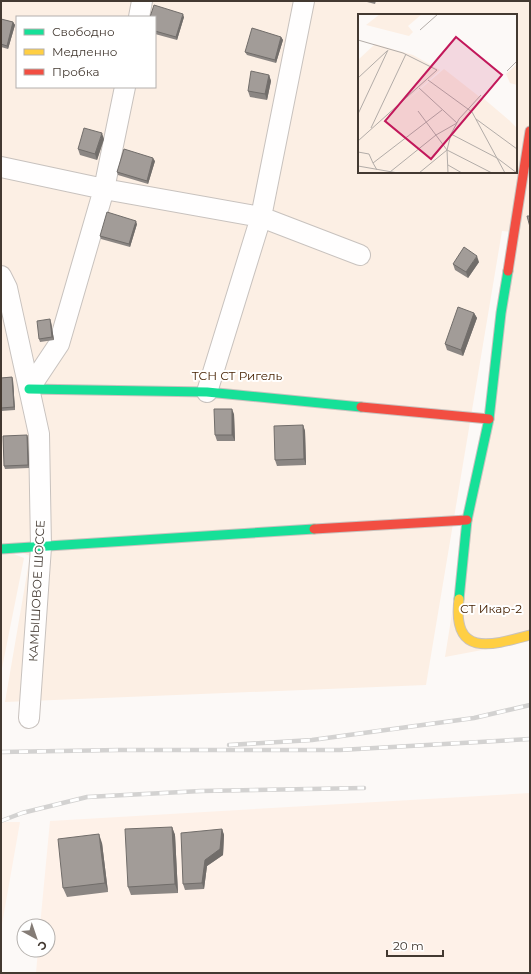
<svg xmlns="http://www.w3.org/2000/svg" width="531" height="974" font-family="Montserrat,sans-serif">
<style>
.built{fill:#fef1e8}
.green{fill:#fcefe4;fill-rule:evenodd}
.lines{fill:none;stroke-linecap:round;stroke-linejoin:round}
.street-casing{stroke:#c8c2be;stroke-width:22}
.fast-casing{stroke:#c8c2be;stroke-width:11}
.slow-casing{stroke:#c8c2be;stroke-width:11}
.jam-casing{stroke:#c8c2be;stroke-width:11}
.street{stroke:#fffefe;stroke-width:20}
.fast{stroke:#16e098;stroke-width:9}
.slow{stroke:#ffcf43;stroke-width:9}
.jam{stroke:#f24e42;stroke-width:9}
.rail-casing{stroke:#d3d2d1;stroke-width:4.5}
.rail{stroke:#fff;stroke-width:3;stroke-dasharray:9;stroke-linecap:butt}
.wall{fill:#8b8683}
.shaded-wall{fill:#716d6a}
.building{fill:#a29c98;stroke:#716d6a}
.labels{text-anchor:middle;stroke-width:4;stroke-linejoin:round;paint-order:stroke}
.park-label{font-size:12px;fill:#462100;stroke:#fff}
.street-label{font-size:12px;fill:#433931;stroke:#fff}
.inset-road{fill:none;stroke:#b2aca8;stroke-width:1}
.view{fill:#c2185b;fill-opacity:0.15;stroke:#c2185b;stroke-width:2}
.inset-edge{fill:none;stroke:#433931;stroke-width:2}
</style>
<rect width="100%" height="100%" fill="#fcf9f7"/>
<path class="built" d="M 530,793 L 530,973 L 36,973 L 38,950 L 48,950 L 48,926 L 40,926 L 50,821 Z
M 1,822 L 20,822 L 1,930 Z"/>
<path class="green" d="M 1,1 L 530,1 L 530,641 L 445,657 L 513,232 L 502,231 L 426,685 L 5,702 L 30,556 L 1,544 ZM 359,15 L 516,15 L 516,172 L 359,172 ZM 17,17 L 155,17 L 155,87 L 17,87 Z
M 1,549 L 24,558 L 1,673 Z"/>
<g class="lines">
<defs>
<path id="street" d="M 139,17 L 142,1
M 1,167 L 104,189 L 261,217 L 360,255
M 1,276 L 7,288 L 39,434 L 41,547 L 29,718
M 29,389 L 59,344 L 104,189 L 125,87
M 207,392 L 261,217 L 304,1"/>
<path id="fast" d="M 29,389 L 207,392 L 361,407
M 1,549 L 314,529
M 459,599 L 467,520 L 489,419 L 501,313 L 508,271"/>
<path id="slow" d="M 459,599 C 452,657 490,646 530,635"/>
<path id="jam" d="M 508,271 L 530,131
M 361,407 L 489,419
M 314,529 L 467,520"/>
</defs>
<use href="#street" class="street-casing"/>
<use href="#fast" class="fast-casing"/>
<use href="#slow" class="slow-casing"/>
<use href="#jam" class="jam-casing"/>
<use href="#street" class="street"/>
<use href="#fast" class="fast"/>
<use href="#slow" class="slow"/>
<use href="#jam" class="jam"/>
<defs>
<path id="rail" d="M 229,745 L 312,740 L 474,718 L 530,705
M 1,752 L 119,750 L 340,750 L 530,739
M 1,821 L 22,813 L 87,797 L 201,791 L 364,788"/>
</defs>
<use href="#rail" class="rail-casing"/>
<use href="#rail" class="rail"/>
</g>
<path class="wall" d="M 363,1 L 376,1 L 375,4 Z
M 155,17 L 184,17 L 177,40 L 155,34 Z
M 1,19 L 13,22 L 15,25 L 8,49 L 1,47 Z
M 281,37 L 283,40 L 276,63 L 247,55 L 245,52 Z
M 269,75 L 271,81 L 267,100 L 250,97 L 248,91 Z
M 104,139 L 97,160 L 80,155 L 78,149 Z
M 155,161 L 148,184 L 118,175 L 117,172 Z
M 137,224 L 130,247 L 101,239 L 100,236 Z
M 479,262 L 468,278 L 455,270 L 453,264 Z
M 474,313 L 477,318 L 463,356 L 447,350 L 445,344 Z
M 51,322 L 54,340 L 40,342 L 39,339 Z
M 12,377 L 13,380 L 15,410 L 1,411 L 1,378 Z
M 234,414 L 235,441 L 217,441 L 215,435 Z
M 303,425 L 305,431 L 306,465 L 277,466 L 275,460 Z
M 27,435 L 28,438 L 29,468 L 5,469 L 4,466 Z
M 172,827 L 175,835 L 178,893 L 131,895 L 128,887 Z
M 222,829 L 224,835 L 223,855 L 207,866 L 204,889 L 185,890 L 183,884 Z
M 102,843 L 108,892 L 67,897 L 63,888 Z"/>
<path class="shaded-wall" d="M 183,14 L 184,17 L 177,40 L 176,37 Z
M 13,22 L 15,25 L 8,49 L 7,46 Z
M 281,37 L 283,40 L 276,63 L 275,60 Z
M 269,75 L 271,81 L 267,100 L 265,94 Z
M 102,133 L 104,139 L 97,160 L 95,154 Z
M 153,158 L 155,161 L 148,184 L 147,181 Z
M 136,221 L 137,224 L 130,247 L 129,244 Z
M 477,256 L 479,262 L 468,278 L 466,272 Z
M 474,313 L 477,318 L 463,356 L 461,350 Z
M 50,319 L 51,322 L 54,340 L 52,337 Z
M 12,377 L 13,380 L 15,410 L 14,407 Z
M 232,409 L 234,414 L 235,441 L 232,435 Z
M 303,425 L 305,431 L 306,465 L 304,459 Z
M 27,435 L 28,438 L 29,468 L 28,465 Z
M 172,827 L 175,835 L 178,893 L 175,884 Z
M 222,829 L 224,835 L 223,855 L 207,866 L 204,889 L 202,883 L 205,860 Z
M 99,834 L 102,843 L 108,892 L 105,883 Z"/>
<path class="building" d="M 154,5 L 183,14 L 176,37 L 155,31 L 155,17 L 150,17 Z
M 1,19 L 13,22 L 7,46 L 1,44 Z
M 252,28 L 281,37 L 275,60 L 245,52 Z
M 251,71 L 269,75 L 265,94 L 248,91 Z
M 84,128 L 102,133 L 95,154 L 78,149 Z
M 124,149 L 153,158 L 147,181 L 117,172 Z
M 107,212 L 136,221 L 129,244 L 100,236 Z
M 527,216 L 530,216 L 530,227 Z
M 464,247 L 477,256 L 466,272 L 453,264 Z
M 458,307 L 474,313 L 461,350 L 445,344 Z
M 50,319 L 52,337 L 39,339 L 37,321 Z
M 12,377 L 14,407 L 1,408 L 1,378 Z
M 214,409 L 232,409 L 232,435 L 215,435 Z
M 303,425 L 304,459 L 275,460 L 274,426 Z
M 27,435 L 28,465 L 4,466 L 3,436 Z
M 172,827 L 175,884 L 128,887 L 125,829 Z
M 222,829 L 220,849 L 205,860 L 202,883 L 183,884 L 181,833 Z
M 99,834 L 105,883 L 63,888 L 58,839 Z"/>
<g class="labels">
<g class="park-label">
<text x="237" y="380">ТСН СТ Ригель</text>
<text x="491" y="613">СТ Икар-2</text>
</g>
<g class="street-label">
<text transform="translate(37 591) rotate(-87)" y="4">КАМЫШОВОЕ ШОССЕ</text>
</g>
</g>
<g transform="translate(358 14)">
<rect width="159" height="159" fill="#fcf9f7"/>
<path d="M 22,0 L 64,0 L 50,12 L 55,18 L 51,22 L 8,11 ZM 17,30 L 55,41 L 82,56 L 46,89 L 86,55 L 123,84 L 111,95 L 125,84 L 152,107 L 159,114 L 159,159 L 50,159 L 22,155 L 13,140 L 22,155 L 46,159 L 0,159 L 0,46 ZM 159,50 L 159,71 L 152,69 L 148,60 Z" fill="#fcefe4"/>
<path class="inset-road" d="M 62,16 L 80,0M 0,26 L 45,39 L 79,56 L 0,127M 149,57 L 159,47M 0,64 L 29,37M 70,66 L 114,98 L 147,159M 61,74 L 99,109M 60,97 L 89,136 L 134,159M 0,100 L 30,36M 118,105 L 159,135M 13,114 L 48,40M 93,120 L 139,144 L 159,159M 0,138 L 11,140 L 15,149M 90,151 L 104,159M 0,152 L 40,159M 19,156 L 15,149 L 84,96M 32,158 L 78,121 L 99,109M 61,159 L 89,136M 90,159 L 89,136 L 93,120 L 101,105 L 123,81"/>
<path class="view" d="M 98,23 L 144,61 L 73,145 L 27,107 Z"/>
<rect width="159" height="159" class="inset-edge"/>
</g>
<rect width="531" height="974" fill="none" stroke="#433931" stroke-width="4"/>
<rect x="16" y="16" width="140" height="72" fill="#ffffff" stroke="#b4b0ad"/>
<rect x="24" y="29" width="20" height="6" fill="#16e098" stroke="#b4b0ad"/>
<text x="52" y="36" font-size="12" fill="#433931">Свободно</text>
<rect x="24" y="49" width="20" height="6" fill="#ffcf43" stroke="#b4b0ad"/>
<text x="52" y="56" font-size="12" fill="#433931">Медленно</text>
<rect x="24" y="69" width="20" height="6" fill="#f24e42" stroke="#b4b0ad"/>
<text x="52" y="76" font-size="12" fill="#433931">Пробка</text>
<g transform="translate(36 938) rotate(140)"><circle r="19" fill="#ffffff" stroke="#b4b0ad"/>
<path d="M0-3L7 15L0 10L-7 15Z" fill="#847c76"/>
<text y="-6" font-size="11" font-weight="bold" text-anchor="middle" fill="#433931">С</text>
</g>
<path d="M387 950v6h56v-6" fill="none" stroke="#433931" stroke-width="2"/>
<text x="393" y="950" font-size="12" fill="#433931" stroke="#ffffff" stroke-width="3" paint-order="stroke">20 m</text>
</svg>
